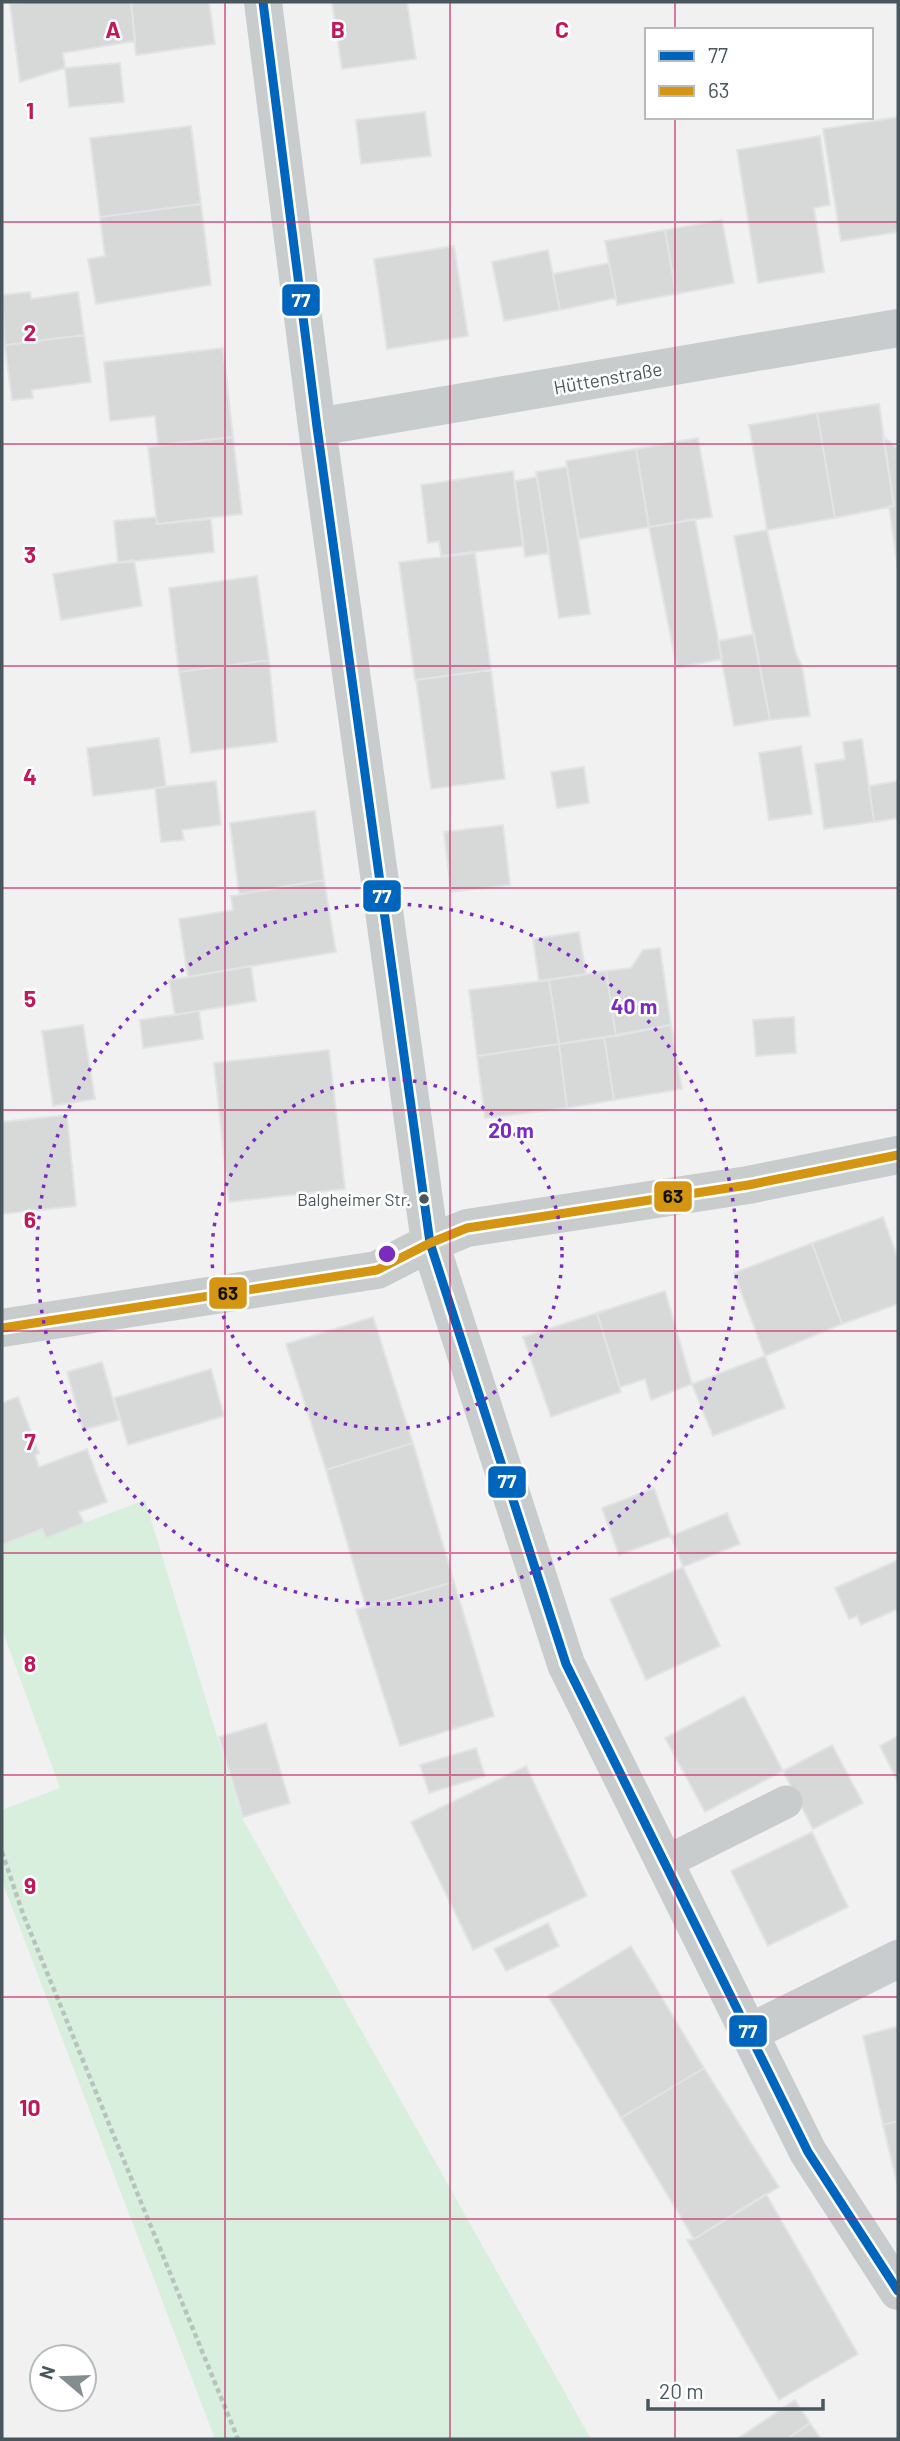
<svg xmlns="http://www.w3.org/2000/svg" width="900" height="2441" font-family="Barlow,sans-serif">
<style>
.green{fill:#d7efdc}
.building{fill:#d7d9d9;stroke:#e2e3e4;stroke-width:2}
.lines{fill:none;stroke-linecap:round;stroke-linejoin:round}
.path{stroke:#b9c3be;stroke-width:4.5;stroke-dasharray:5 3.5;stroke-linecap:butt}
.lane{stroke:#c9cccd;stroke-width:33}
.street{stroke:#c9cccd;stroke-width:38}
.bus-1-casing{stroke:#fff;stroke-width:14}
.bus-2-casing{stroke:#fff;stroke-width:14}
.bus-1{stroke:#0065bd;stroke-width:9}
.bus-2{stroke:#d49612;stroke-width:9}
.grid{fill:none;stroke:#c2185b;stroke-width:2;stroke-opacity:0.55}
.ring{fill:none;stroke:#7b2cbf;stroke-width:3.5;stroke-dasharray:3.5 7}
.bus-dot{fill:#49575c;stroke:#fff;stroke-width:2.5}
.labels{text-anchor:middle;stroke-width:5;stroke-linejoin:round;paint-order:stroke}
.bus-label{font-size:17px;fill:#49575c;stroke:#fff;text-anchor:end}
.street-label{font-size:19px;fill:#49575c;stroke:#fff}
.grid-label{font-size:23px;text-anchor:middle;font-weight:bold;fill:#c2185b;stroke:#fff;stroke-width:5;stroke-linejoin:round;paint-order:stroke}
.centre{fill:#7b2cbf;stroke:#fff;stroke-width:3.5}
.ring-label{font-size:21px;text-anchor:middle;font-weight:bold;fill:#7b2cbf;stroke:#fff;stroke-width:5;stroke-linejoin:round;paint-order:stroke}
.line-badge{stroke:#fff;stroke-width:2.5}
.badge-label{font-size:19px;text-anchor:middle;font-weight:bold;fill:#fff}
.pale-badge-label{font-size:19px;text-anchor:middle;font-weight:bold;fill:#111}
</style>
<rect width="100%" height="100%" fill="#f1f1f1"/>
<path class="green" d="M 145,1500 L 242,1818 L 591,2439 L 215,2439 L 2,1881 L 2,1810 L 60,1788 L 2,1629 L 2,1545 L 42,1529 L 46,1537 Z"/>
<path class="building" d="M 23,2 L 131,2 L 135,41 L 63,53 L 65,68 L 20,82 L 10,4 Z
M 131,2 L 209,2 L 215,44 L 136,55 Z
M 332,2 L 407,2 L 416,59 L 342,69 Z
M 120,63 L 124,102 L 69,107 L 65,68 Z
M 425,112 L 431,156 L 361,164 L 356,120 Z
M 898,117 L 898,232 L 841,241 L 823,129 Z
M 191,126 L 201,204 L 100,217 L 90,138 Z
M 820,136 L 830,205 L 814,208 L 824,272 L 758,283 L 737,150 Z
M 201,204 L 211,285 L 96,304 L 88,259 L 105,256 L 100,217 Z
M 722,220 L 734,283 L 676,294 L 665,230 Z
M 665,230 L 676,294 L 617,305 L 605,241 Z
M 454,246 L 468,336 L 387,349 L 374,259 Z
M 548,250 L 560,310 L 504,321 L 492,262 Z
M 609,263 L 616,298 L 560,310 L 553,274 Z
M 30,292 L 31,299 L 78,292 L 84,335 L 5,345 L 2,295 Z
M 84,335 L 91,382 L 32,390 L 33,398 L 12,400 L 5,345 Z
M 223,348 L 233,437 L 158,445 L 155,416 L 110,421 L 104,362 Z
M 879,404 L 894,506 L 835,518 L 817,413 Z
M 817,413 L 835,518 L 767,530 L 749,425 Z
M 883,436 L 898,449 L 898,569 L 889,506 L 894,506 Z
M 233,437 L 242,514 L 157,524 L 148,447 Z
M 698,438 L 712,517 L 649,527 L 636,449 Z
M 636,449 L 649,527 L 579,539 L 566,461 Z
M 567,467 L 590,614 L 559,618 L 536,472 Z
M 513,471 L 523,546 L 441,556 L 439,541 L 428,543 L 421,485 Z
M 537,477 L 549,553 L 525,557 L 515,481 Z
M 156,517 L 157,524 L 211,519 L 214,552 L 118,563 L 114,521 Z
M 695,519 L 722,659 L 677,668 L 649,527 Z
M 767,530 L 796,654 L 802,666 L 810,716 L 770,720 L 734,536 Z
M 475,553 L 491,670 L 415,680 L 399,562 Z
M 134,560 L 142,606 L 61,620 L 53,574 Z
M 257,576 L 269,660 L 179,672 L 169,588 Z
M 754,634 L 770,720 L 734,726 L 718,641 Z
M 269,660 L 277,742 L 191,753 L 179,672 Z
M 491,670 L 505,779 L 431,789 L 416,680 Z
M 159,738 L 166,787 L 93,796 L 87,748 Z
M 862,739 L 874,822 L 824,829 L 815,764 L 845,759 L 843,742 Z
M 801,746 L 812,814 L 769,820 L 759,753 Z
M 584,767 L 589,803 L 557,808 L 551,772 Z
M 216,781 L 221,825 L 182,830 L 184,840 L 161,842 L 155,788 Z
M 898,781 L 898,818 L 874,822 L 869,786 Z
M 315,811 L 324,880 L 239,894 L 230,823 Z
M 503,825 L 510,885 L 451,892 L 444,832 Z
M 324,880 L 336,952 L 188,977 L 179,919 L 233,910 L 231,896 Z
M 579,932 L 586,974 L 539,981 L 533,939 Z
M 660,948 L 671,1025 L 616,1036 L 606,971 L 631,968 L 643,950 Z
M 251,966 L 256,1001 L 175,1015 L 169,980 Z
M 606,971 L 616,1036 L 559,1044 L 549,980 Z
M 549,980 L 559,1044 L 477,1056 L 469,990 Z
M 199,1011 L 203,1039 L 143,1048 L 140,1020 Z
M 794,1017 L 796,1053 L 756,1056 L 753,1020 Z
M 83,1025 L 95,1099 L 53,1106 L 42,1031 Z
M 671,1025 L 682,1089 L 614,1100 L 604,1037 Z
M 604,1037 L 614,1100 L 567,1108 L 559,1044 Z
M 559,1044 L 567,1108 L 485,1118 L 477,1056 Z
M 329,1050 L 345,1189 L 229,1202 L 214,1063 Z
M 67,1115 L 76,1206 L 2,1214 L 2,1122 Z
M 883,1217 L 898,1259 L 898,1304 L 842,1324 L 812,1243 Z
M 812,1243 L 842,1324 L 765,1356 L 734,1273 Z
M 665,1291 L 692,1384 L 651,1400 L 645,1379 L 620,1387 L 597,1313 Z
M 597,1313 L 621,1392 L 551,1417 L 523,1337 Z
M 373,1317 L 413,1443 L 326,1470 L 286,1344 Z
M 765,1356 L 785,1408 L 713,1436 L 692,1384 Z
M 102,1362 L 119,1420 L 83,1430 L 67,1372 Z
M 211,1369 L 224,1416 L 128,1445 L 114,1398 Z
M 18,1397 L 39,1453 L 35,1455 L 39,1467 L 87,1449 L 107,1502 L 79,1512 L 84,1523 L 46,1538 L 42,1529 L 2,1545 L 2,1403 Z
M 413,1443 L 454,1582 L 366,1607 L 326,1470 Z
M 654,1488 L 671,1536 L 619,1555 L 602,1508 Z
M 727,1513 L 740,1544 L 683,1567 L 671,1536 Z
M 898,1560 L 898,1609 L 861,1625 L 857,1616 L 849,1619 L 835,1588 Z
M 683,1567 L 720,1646 L 646,1680 L 610,1599 Z
M 454,1582 L 494,1716 L 400,1746 L 356,1610 Z
M 744,1696 L 783,1771 L 705,1812 L 665,1738 Z
M 266,1723 L 290,1803 L 243,1817 L 219,1737 Z
M 898,1736 L 898,1782 L 880,1746 Z
M 832,1745 L 863,1803 L 813,1829 L 783,1771 Z
M 476,1748 L 485,1776 L 429,1793 L 420,1765 Z
M 526,1766 L 587,1896 L 473,1950 L 411,1822 Z
M 812,1832 L 848,1907 L 768,1946 L 731,1871 Z
M 548,1923 L 559,1946 L 506,1971 L 494,1949 Z
M 631,1946 L 704,2068 L 621,2118 L 548,1996 Z
M 898,2026 L 898,2121 L 883,2125 L 863,2036 Z
M 704,2068 L 779,2187 L 694,2239 L 621,2118 Z
M 898,2121 L 898,2187 L 883,2125 Z
M 766,2194 L 858,2354 L 779,2400 L 687,2240 L 694,2239 Z
M 795,2400 L 810,2423 L 787,2439 L 737,2439 Z
M 810,2423 L 821,2439 L 787,2439 Z"/>
<g class="lines">
<path class="path" d="M 2,1852 L 23,1914 L 238,2439"/>
<path class="lane" d="M 664,1863 L 786,1802"/>
<path class="street" d="M 263,2 L 317,427 L 430,1243 L 566,1664 L 808,2152 L 898,2291
M 317,427 L 898,328
M 2,1328 L 377,1270 L 430,1243 L 467,1228 L 748,1185 L 898,1155
M 749,2033 L 898,1959"/>
<defs>
<path id="bus-1" d="M 263,2 L 317,427 L 430,1243 L 566,1664 L 808,2152 L 898,2291"/>
<path id="bus-2" d="M 2,1328 L 377,1270 L 430,1243 L 467,1228 L 748,1185 L 898,1155"/>
</defs>
<use href="#bus-1" class="bus-1-casing"/>
<use href="#bus-2" class="bus-2-casing"/>
<use href="#bus-1" class="bus-1"/>
<use href="#bus-2" class="bus-2"/>
</g>
<path class="grid" d="M 225,2 L 225,2439M 450,2 L 450,2439M 675,2 L 675,30M 675,117 L 675,2439M 2,222 L 898,222M 2,444 L 898,444M 2,666 L 898,666M 2,888 L 898,888M 2,1110 L 898,1110M 2,1331 L 898,1331M 2,1553 L 898,1553M 2,1775 L 898,1775M 2,1997 L 898,1997M 2,2219 L 898,2219"/>
<g class="ring">
<circle cx="387" cy="1254" r="175"/>
<circle cx="387" cy="1254" r="350"/>
</g>
<circle class="bus-dot" cx="424" cy="1199" r="6"/>
<g class="labels">
<g class="bus-label">
<text x="411" y="1206">Balgheimer Str.</text>
</g>
<g class="street-label">
<text transform="translate(608 378) rotate(-10)" y="7">Hüttenstraße</text>
</g>
</g>
<g class="grid-label">
<text x="113" y="38">A</text>
<text x="338" y="38">B</text>
<text x="562" y="38">C</text>
<text x="30" y="119">1</text>
<text x="30" y="341">2</text>
<text x="30" y="563">3</text>
<text x="30" y="785">4</text>
<text x="30" y="1007">5</text>
<text x="30" y="1228">6</text>
<text x="30" y="1450">7</text>
<text x="30" y="1672">8</text>
<text x="30" y="1894">9</text>
<text x="30" y="2116">10</text>
</g>
<circle cx="387" cy="1254" r="10" class="centre"/>
<g class="ring-label">
<text x="634" y="1014">40 m</text>
<text x="511" y="1138">20 m</text>
</g>
<g class="line-badge">
<rect x="281" y="283" width="40" height="34" rx="7" fill="#0065bd"/>
<rect x="362" y="879" width="40" height="34" rx="7" fill="#0065bd"/>
<rect x="653" y="1180" width="40" height="33" rx="7" fill="#d49612"/>
<rect x="208" y="1276" width="40" height="34" rx="7" fill="#d49612"/>
<rect x="487" y="1465" width="40" height="34" rx="7" fill="#0065bd"/>
<rect x="728" y="2014" width="40" height="34" rx="7" fill="#0065bd"/>
</g>
<g class="badge-label">
<text x="301" y="307">77</text>
<text x="382" y="903">77</text>
<text x="507" y="1488">77</text>
<text x="748" y="2038">77</text>
</g>
<g class="pale-badge-label">
<text x="673" y="1203">63</text>
<text x="228" y="1300">63</text>
</g>
<rect width="900" height="2441" fill="none" stroke="#49575c" stroke-width="7"/>
<rect x="645" y="28" width="228" height="91" fill="#ffffff" stroke="#b6bcbe" stroke-width="2"/>
<rect x="659" y="51" width="35" height="10" fill="#0065bd" stroke="#b6bcbe" stroke-width="2"/>
<text x="708" y="63" font-size="21" fill="#49575c">77</text>
<rect x="659" y="86" width="35" height="10" fill="#d49612" stroke="#b6bcbe" stroke-width="2"/>
<text x="708" y="98" font-size="21" fill="#49575c">63</text>
<g transform="translate(63 2378) rotate(289)"><circle r="33" fill="#ffffff" stroke="#b6bcbe" stroke-width="2"/>
<path d="M0-5L12 26L0 18L-12 26Z" fill="#848d90"/>
<text y="-10" font-size="19" font-weight="bold" text-anchor="middle" fill="#49575c">N</text>
</g>
<path d="M648 2399v10h175v-10" fill="none" stroke="#49575c" stroke-width="3.5"/>
<text x="659" y="2399" font-size="21" fill="#49575c" stroke="#ffffff" stroke-width="5" paint-order="stroke">20 m</text>
</svg>
